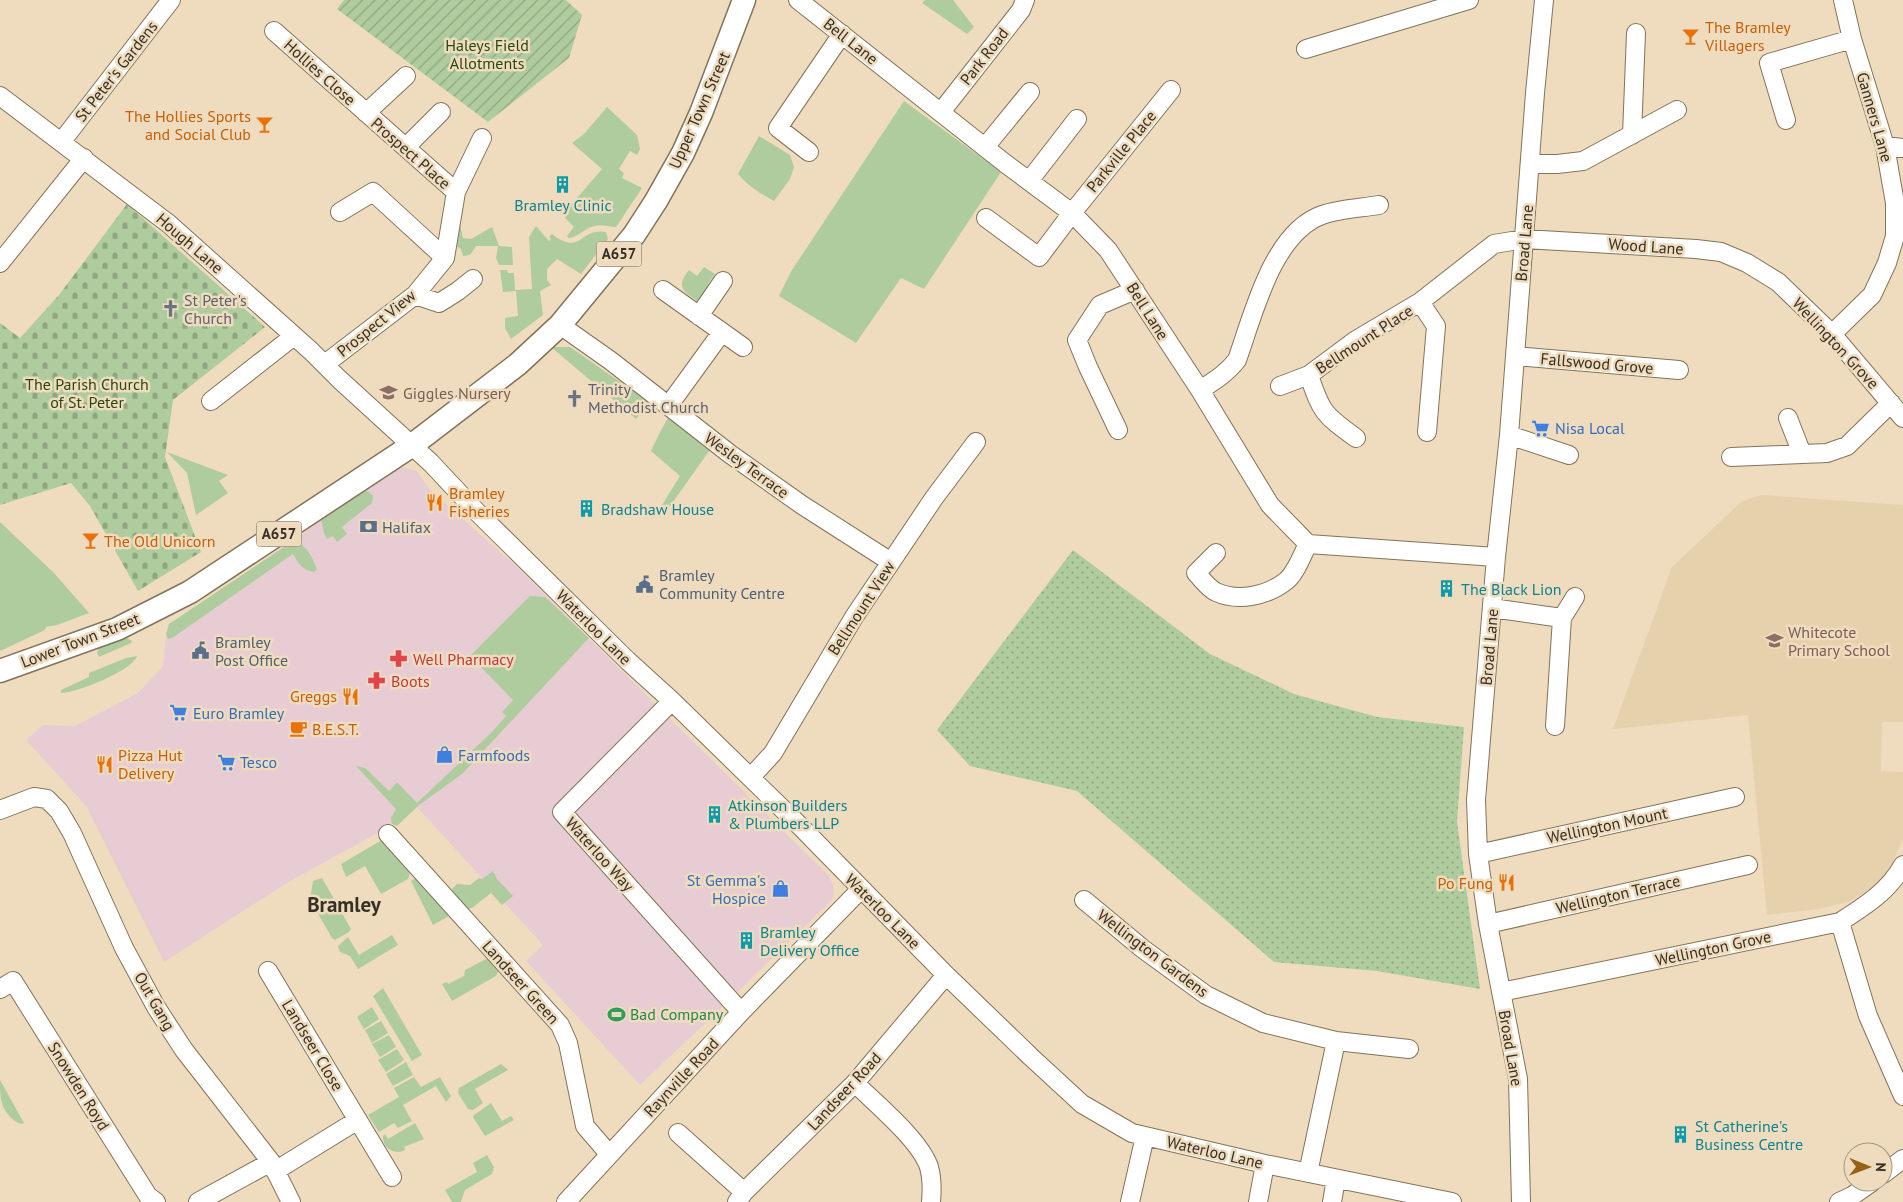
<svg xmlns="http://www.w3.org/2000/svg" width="1903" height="1202" font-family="'PT Sans',sans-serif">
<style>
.commercial{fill:#e7cdd3}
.built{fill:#e6d1ad}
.grass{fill:#afcc9e}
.cemetery{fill:url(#cemetery-stones)}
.park{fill:url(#park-dots)}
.garden{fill:url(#garden-furrows)}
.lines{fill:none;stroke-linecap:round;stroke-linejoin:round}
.minor-casing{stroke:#837358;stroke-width:20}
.major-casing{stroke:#837358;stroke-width:25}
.minor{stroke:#fff;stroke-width:18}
.major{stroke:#fff;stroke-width:22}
.labels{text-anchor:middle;stroke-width:5;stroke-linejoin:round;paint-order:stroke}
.shield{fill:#efdcbf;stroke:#6e6452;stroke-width:1}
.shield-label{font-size:15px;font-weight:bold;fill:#373024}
.food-label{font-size:16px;fill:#c56008;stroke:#efdcbf;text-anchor:start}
.street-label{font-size:16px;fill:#373024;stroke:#efdcbf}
.park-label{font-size:16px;fill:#28490e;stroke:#efdcbf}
.culture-label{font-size:16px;fill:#0d838f;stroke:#efdcbf;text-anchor:start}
.worship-label{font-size:16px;fill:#5b616d;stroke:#efdcbf;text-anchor:start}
.education-label{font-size:16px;fill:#785e54;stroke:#efdcbf;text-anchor:start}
.shop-label{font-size:16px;fill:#366cbe;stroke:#efdcbf;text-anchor:start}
.service-label{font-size:16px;fill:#4e5e75;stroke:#efdcbf;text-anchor:start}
.health-label{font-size:16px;fill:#be3a42;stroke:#efdcbf;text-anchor:start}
.leisure-label{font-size:16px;fill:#27864d;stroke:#efdcbf;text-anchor:start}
.district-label{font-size:21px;font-weight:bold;fill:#373024;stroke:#efdcbf}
</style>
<defs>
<pattern id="cemetery-stones" width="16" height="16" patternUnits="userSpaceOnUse" patternTransform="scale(1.25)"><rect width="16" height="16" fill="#afcc9e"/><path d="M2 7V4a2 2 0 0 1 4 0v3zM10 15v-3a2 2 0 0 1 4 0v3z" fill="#8fa681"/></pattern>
<pattern id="park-dots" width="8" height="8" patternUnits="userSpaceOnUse" patternTransform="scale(1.25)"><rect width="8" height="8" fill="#afcc9e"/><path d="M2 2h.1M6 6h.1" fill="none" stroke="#8fa681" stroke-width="1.8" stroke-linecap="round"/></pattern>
<pattern id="garden-furrows" width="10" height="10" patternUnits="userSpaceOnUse" patternTransform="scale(1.25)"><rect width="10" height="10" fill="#afcc9e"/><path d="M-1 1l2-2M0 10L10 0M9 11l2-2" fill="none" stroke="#8fa681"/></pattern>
</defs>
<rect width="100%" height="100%" fill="#efdcbf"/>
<path class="commercial" d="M 400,467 L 417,471 L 430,490 L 517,567 L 829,876 L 833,885 L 834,895 L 832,900 L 713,1016 L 640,1085 L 526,961 L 543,945 L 416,806 L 378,833 L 290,881 L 164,962 L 86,806 L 26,740 L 43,725 L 75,726 L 138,693 L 163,666 L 166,634 L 171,628 L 247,576 L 360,491 Z"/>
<path class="built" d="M 1761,495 L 1903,505 L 1903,722 L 1882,722 L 1881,771 L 1903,772 L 1903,839 L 1888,873 L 1869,890 L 1848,902 L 1819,909 L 1767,915 L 1748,715 L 1613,729 L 1672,567 L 1741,502 Z"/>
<path class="grass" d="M 925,0 L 953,0 L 974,27 L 967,34 L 922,3 Z
M 904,101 L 1001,172 L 924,289 L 901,278 L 856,343 L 779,296 L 792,270 Z
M 607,107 L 637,135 L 640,149 L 637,155 L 630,151 L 619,169 L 624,173 L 622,178 L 642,188 L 616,227 C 609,227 601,224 595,226 C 584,228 579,237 569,238 L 567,236 L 574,227 L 565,218 L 568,214 L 565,212 L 602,169 L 572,143 L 584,134 Z
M 759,136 L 790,155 L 794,167 L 790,179 L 774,201 C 761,194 748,186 738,174 Z
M 460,224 L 463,238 L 471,239 L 492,227 L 499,246 L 512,247 L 513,265 L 499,265 L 496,258 L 498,246 L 476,246 L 470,255 L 463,256 L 461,249 L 456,246 Z
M 536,226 L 549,241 L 551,239 L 549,237 L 552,234 C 582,257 579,227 606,232 L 608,239 L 581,274 L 557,259 L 547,269 L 547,280 L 551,285 L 540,291 L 543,315 L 511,339 L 505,328 L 505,318 L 518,316 L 516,291 L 503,292 L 500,270 L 507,270 L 508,273 L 514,273 L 515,290 L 532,289 L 529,237 Z
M 704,267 L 715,274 L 708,284 L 715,289 L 704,305 C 687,293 673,290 689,270 L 697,276 Z
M 551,347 L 570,347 L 649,402 L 636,419 Z
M 669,416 L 712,447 L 663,516 L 657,513 L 680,476 L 651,451 L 659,434 Z
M 167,452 L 228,475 L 219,481 L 228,493 L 196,515 L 187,473 Z
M 362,489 L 369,492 L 373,496 L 372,503 L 342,527 L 347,534 L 337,542 L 333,536 L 327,539 L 324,533 L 321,520 Z
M 0,522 L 54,573 L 89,613 L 57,625 L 46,627 L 45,630 L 0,651 Z
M 293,541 C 307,544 312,557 317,569 L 314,572 C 302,570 299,564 293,554 L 172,638 L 168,639 L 166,634 L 169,624 Z
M 530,596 L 545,597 L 589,638 L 462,774 L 419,805 L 397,826 L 392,824 L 391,818 L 396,809 L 356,766 L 365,768 L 389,791 L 397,782 L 417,803 L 493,731 L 506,716 L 502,712 L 513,700 L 470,656 Z
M 119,637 L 127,638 L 132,641 L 131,643 L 99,657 L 97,653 L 101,643 Z
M 137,656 C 132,671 76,693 61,693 L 61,690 L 89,677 L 89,673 L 126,658 Z
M 382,840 L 410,872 L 408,879 L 381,894 L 365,866 L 346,877 L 341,864 Z
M 493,871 L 497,879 L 513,896 L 502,905 L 491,893 L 472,908 L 467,909 L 452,893 L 452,889 L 457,884 L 470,885 L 479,878 L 482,879 Z
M 322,878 L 351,929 L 349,932 L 335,940 L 332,938 L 310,900 L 313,881 Z
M 415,878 L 449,916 L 433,925 L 411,881 Z
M 392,935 L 398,945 L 358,969 L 350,956 L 340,952 L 338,946 L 348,937 L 359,955 Z
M 488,958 L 499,969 L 496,976 L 452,1001 L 442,984 L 447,982 L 448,984 L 464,976 L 465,970 Z
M 383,988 L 422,1055 L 412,1061 L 373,996 Z
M 372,1007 L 379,1019 L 364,1029 L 357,1017 Z
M 381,1021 L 388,1033 L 372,1043 L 365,1030 Z
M 389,1035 L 396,1047 L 380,1057 L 372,1044 Z
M 397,1049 L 404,1060 L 386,1072 L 378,1060 Z
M 406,1062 L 413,1075 L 393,1086 L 386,1074 Z
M 501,1064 L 508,1070 L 475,1089 L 483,1103 L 473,1110 L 468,1109 L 458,1093 L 459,1088 Z
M 414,1077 L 421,1087 L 440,1077 L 451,1096 L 446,1102 L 436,1086 L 403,1105 L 412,1121 L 398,1128 L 394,1123 L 379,1132 L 368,1115 L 399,1097 L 394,1088 Z
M 0,1080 L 24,1123 L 22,1124 C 17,1123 15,1121 11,1118 C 0,1106 0,1097 0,1080 Z
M 491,1103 L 502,1121 L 511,1116 L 514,1120 L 485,1136 L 473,1117 L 474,1115 Z
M 415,1123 L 424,1139 L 404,1147 L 405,1150 C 394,1156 382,1147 383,1136 L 385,1134 L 388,1139 Z
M 487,1155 L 494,1167 L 492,1174 L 465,1190 L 461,1202 L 452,1202 L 445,1190 L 477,1172 L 473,1163 Z"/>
<path class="cemetery" d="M 127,204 L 265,327 L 173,400 L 165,457 L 201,552 L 138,591 L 90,506 L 71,483 L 0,505 L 0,323 L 20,338 L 59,295 Z"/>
<path class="park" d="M 1073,550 L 1210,654 L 1294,694 L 1377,717 L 1464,727 L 1457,822 L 1480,989 L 1377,971 L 1274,962 L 1077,791 L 970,766 L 937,730 Z"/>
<path class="garden" d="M 344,0 L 566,0 L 582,15 L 569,58 L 488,122 L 337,9 Z"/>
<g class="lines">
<defs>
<path id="minor" d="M 798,0 L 1006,164 L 1072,213 L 1108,250 L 1200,390 L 1270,505 L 1308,544 L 1496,557
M 274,31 L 456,192
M 1306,49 L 1469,0
M 0,96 L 169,224 L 311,351 L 339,379 L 431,463 L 476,511 L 628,661 L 672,701 L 799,825 L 946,975 L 1031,1057 L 1082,1104 L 1132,1133 L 1265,1164 L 1452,1202
M 941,112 L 1021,10 L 1025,0
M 366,113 L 406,76
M 1786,120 L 1769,63 L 1852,39
M 1632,135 L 1636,33
M 62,141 L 171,0
M 1885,146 L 1903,148
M 406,147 L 441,112
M 985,147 L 1030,92
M 809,152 L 778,128 L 842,34
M 1531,164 L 1557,164 L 1583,161 L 1677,110
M 1029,181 L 1077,119
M 340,212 L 373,192 L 445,258
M 986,218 L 1039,257 L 1072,213 L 1171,90
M 0,263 L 84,158
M 663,290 L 722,332 L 669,405
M 415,295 L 439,303 L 458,291 L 473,279
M 1420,302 L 1436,326 L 1427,432
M 699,316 L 723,281
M 560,325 L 611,361 L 730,454 L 802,505 L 891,562
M 722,332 L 743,347
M 1832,334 L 1872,295 L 1887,263 L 1895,236 L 1895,203 L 1885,146 L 1852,39 L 1843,0
M 1515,356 L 1679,370
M 325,364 L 415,295 L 445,258 L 456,192 L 482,138
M 1280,386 L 1309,375
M 1200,390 C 1214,381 1227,373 1237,360 C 1253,316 1272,233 1322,215 C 1339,209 1361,208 1379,205
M 211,401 L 294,336
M 1788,418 L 1802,454
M 1118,430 L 1088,367 L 1077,340 L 1100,305 L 1135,290
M 1509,435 L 1569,455
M 1356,438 C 1324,415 1321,412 1309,375 L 1356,340 L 1420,302 L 1494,244 L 1524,239 L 1696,249 L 1721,252 L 1747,263 L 1778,282 L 1832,334 L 1903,418
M 1731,457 L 1827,453 L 1847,446 L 1891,403
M 1216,553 L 1196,573 C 1202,579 1208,588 1216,592 C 1238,602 1267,596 1286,581 C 1296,573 1302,555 1308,544
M 1492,608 L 1562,618 L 1555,726
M 1562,618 L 1575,597
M 672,701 L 562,812 L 741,1012
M 751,777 L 773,753 L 854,617 L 934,498 L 976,442
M 0,810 L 34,797 L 47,799 L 59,811 L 72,833 L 124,948 L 156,1007 L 184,1050 L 271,1162 L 291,1202
M 388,834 L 560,1025 L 568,1043 L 585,1126 L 609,1154
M 1478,854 L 1735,797
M 1084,900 L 1143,949 L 1206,995 L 1263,1023 L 1336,1041 L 1409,1049
M 1840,922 L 1868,1016 L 1903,1096
M 1488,924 L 1748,865
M 268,971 L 392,1177
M 0,989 L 13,981 L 148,1196 L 156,1202
M 1501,992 L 1840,922 C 1865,906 1889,891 1903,865
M 855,1083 C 876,1104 920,1140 929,1167 C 932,1178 932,1191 931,1202
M 678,1133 L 744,1192
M 275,1171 L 358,1120
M 1308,1173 L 1336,1041
M 1883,1174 L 1903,1159
M 198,1202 L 271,1162
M 566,1202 L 741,1012 L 861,889
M 737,1202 L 744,1192 L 855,1083 L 946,975
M 1130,1202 L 1145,1136
M 1258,1202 L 1265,1164
M 1332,1202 L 1336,1179
M 1521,1202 L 1518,1079 L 1488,924 L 1478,854 L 1476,800 L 1496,557 L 1509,435 L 1535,93 L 1544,0
M 1839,1202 L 1852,1196 L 1872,1182"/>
<path id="major" d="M 0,671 L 117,629 L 190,592 L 411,446 L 518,364 L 560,325 L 634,235 L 656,201 L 683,153 L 701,113 L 744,0"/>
</defs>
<use href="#minor" class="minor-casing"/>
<use href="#major" class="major-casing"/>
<use href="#minor" class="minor"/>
<use href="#major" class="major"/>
</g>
<defs>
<symbol id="bar-bare" viewBox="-9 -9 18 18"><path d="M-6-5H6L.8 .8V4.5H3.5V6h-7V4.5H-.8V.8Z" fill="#e8710a" stroke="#efdcbf" stroke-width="2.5" paint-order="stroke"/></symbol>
<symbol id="building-bare" viewBox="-9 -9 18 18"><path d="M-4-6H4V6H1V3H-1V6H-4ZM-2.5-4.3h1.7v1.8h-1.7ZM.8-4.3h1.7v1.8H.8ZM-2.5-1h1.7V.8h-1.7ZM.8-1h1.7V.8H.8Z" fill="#0f9aa8" stroke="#efdcbf" stroke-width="2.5" paint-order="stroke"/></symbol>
<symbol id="church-bare" viewBox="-9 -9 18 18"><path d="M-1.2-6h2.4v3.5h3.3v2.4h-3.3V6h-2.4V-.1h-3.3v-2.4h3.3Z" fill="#6b7280" stroke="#efdcbf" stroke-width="2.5" paint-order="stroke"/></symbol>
<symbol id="school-bare" viewBox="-9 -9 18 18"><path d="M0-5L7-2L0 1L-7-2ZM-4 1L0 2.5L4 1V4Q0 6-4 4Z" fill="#8d6e63" stroke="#efdcbf" stroke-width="2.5" paint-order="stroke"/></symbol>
<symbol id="supermarket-bare" viewBox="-9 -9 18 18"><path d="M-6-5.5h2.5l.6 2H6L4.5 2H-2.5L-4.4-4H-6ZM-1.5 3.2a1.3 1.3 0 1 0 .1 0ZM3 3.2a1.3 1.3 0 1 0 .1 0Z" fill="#3f7fe0" stroke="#efdcbf" stroke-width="2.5" paint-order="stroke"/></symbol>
<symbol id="restaurant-bare" viewBox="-9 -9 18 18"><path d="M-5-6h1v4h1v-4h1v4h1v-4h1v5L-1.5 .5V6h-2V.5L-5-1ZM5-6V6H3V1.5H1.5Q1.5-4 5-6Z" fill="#e8710a" stroke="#efdcbf" stroke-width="2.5" paint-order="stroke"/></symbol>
<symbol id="bank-bare" viewBox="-9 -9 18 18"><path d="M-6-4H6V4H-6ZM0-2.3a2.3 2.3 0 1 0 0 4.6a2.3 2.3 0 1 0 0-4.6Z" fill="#5c6f8a" stroke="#efdcbf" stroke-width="2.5" paint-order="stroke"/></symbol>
<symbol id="civic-bare" viewBox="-9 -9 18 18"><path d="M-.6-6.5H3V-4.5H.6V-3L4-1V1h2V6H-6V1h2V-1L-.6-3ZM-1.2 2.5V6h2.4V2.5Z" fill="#5c6f8a" stroke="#efdcbf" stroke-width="2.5" paint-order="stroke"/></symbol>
<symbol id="pharmacy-bare" viewBox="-9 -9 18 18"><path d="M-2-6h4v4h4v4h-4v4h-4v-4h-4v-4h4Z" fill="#e0444e" stroke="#efdcbf" stroke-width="2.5" paint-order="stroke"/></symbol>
<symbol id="cafe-bare" viewBox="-9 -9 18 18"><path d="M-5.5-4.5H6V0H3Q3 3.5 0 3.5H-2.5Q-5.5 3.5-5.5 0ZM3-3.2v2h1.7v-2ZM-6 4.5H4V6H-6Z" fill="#e8710a" stroke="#efdcbf" stroke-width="2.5" paint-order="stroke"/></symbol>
<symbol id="shop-bare" viewBox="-9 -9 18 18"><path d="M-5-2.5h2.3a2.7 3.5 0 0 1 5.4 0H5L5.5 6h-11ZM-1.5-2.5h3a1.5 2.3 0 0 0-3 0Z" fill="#3f7fe0" stroke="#efdcbf" stroke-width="2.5" paint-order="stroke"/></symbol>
<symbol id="stadium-bare" viewBox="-9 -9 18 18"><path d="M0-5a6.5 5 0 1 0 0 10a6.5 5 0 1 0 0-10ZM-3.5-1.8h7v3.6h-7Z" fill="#2e9e5b" stroke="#efdcbf" stroke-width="2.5" paint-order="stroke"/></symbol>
</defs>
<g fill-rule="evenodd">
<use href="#bar-bare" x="1678" y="24" width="25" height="25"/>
<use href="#bar-bare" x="252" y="112" width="25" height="25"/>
<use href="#building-bare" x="550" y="172" width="25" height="25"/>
<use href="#church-bare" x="158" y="296" width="25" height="25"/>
<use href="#school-bare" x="376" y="380" width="25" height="25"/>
<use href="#church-bare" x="562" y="386" width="25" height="25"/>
<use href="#supermarket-bare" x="1528" y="416" width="25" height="25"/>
<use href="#restaurant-bare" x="422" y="490" width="25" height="25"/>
<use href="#building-bare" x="574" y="496" width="25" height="25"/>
<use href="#bank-bare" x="356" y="514" width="25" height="25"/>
<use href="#bar-bare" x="78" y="528" width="25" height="25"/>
<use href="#civic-bare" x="632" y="572" width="25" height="25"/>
<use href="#building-bare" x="1434" y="576" width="25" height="25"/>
<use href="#school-bare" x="1762" y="628" width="25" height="25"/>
<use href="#civic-bare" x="188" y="638" width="25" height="25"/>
<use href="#pharmacy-bare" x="386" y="646" width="25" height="25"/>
<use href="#pharmacy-bare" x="364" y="668" width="25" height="25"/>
<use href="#restaurant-bare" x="338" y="684" width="25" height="25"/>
<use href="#supermarket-bare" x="166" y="700" width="25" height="25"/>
<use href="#cafe-bare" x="286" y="716" width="25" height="25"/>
<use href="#shop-bare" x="432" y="742" width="25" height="25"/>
<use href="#supermarket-bare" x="214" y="750" width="25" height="25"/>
<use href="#restaurant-bare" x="92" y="752" width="25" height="25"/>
<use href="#building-bare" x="702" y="802" width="25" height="25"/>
<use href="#restaurant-bare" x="1494" y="870" width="25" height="25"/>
<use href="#shop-bare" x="768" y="876" width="25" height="25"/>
<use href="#building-bare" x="734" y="928" width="25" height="25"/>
<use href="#stadium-bare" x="604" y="1002" width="25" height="25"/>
<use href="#building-bare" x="1668" y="1122" width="25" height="25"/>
</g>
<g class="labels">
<g class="shield">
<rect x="596.5" y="241.5" width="45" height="25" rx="4"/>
<rect x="256.5" y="521.5" width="45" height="25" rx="4"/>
</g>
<g class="shield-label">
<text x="619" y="259">A657</text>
<text x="279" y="539">A657</text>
</g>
<g class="food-label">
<text x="1705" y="33">The Bramley<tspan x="1705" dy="18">Villagers</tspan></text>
<text x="251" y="122" text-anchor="end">The Hollies Sports<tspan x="251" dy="18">and Social Club</tspan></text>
<text x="449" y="499">Bramley<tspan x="449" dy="18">Fisheries</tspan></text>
<text x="104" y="547">The Old Unicorn</text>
<text x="337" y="702" text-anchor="end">Greggs</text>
<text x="312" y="735">B.E.S.T.</text>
<text x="118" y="761">Pizza Hut<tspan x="118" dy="18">Delivery</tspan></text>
<text x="1493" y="889" text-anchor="end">Po Fung</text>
</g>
<g class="street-label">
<text transform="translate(851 41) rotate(38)" y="6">Bell Lane</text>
<text transform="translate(984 56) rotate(-52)" y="6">Park Road</text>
<text transform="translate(116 71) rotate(-52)" y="6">St Peter's Gardens</text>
<text transform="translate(320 72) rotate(42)" y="6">Hollies Close</text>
<text transform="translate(699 110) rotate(-66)" y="6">Upper Town Street</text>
<text transform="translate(1875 117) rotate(74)" y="6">Ganners Lane</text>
<text transform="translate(1121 151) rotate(-51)" y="6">Parkville Place</text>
<text transform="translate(411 153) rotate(41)" y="6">Prospect Place</text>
<text transform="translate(190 243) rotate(41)" y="6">Hough Lane</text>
<text transform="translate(1524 243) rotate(-85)" y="6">Broad Lane</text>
<text transform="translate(1646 246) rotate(4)" y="6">Wood Lane</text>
<text transform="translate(1148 311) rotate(58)" y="6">Bell Lane</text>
<text transform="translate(376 323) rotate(-39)" y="6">Prospect View</text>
<text transform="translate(1364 339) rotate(-33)" y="6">Bellmount Place</text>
<text transform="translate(1836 343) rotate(47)" y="6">Wellington Grove</text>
<text transform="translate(1597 363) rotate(5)" y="6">Fallswood Grove</text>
<text transform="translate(747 465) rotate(36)" y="6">Wesley Terrace</text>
<text transform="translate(861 608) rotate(-57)" y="6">Bellmount View</text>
<text transform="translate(594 627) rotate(45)" y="6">Waterloo Lane</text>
<text transform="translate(80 640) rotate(-21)" y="6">Lower Town Street</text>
<text transform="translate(1489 647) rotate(-85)" y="6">Broad Lane</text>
<text transform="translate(1607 825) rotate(-12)" y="6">Wellington Mount</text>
<text transform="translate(600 854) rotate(48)" y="6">Waterloo Way</text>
<text transform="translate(1618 894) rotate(-13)" y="6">Wellington Terrace</text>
<text transform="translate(883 911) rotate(45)" y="6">Waterloo Lane</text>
<text transform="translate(1713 948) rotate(-12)" y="6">Wellington Grove</text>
<text transform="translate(1153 953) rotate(37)" y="6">Wellington Gardens</text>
<text transform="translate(521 982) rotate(48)" y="6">Landseer Green</text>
<text transform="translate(155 1001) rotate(60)" y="6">Out Gang</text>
<text transform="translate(313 1045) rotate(59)" y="6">Landseer Close</text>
<text transform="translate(1511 1048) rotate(80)" y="6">Broad Lane</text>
<text transform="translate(681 1077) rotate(-47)" y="6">Raynville Road</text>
<text transform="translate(79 1086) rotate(58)" y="6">Snowden Royd</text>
<text transform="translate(844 1091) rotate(-47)" y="6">Landseer Road</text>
<text transform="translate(1215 1152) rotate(13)" y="6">Waterloo Lane</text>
</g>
<g class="park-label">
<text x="487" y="51">Haleys Field<tspan x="487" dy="18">Allotments</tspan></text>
<text x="87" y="390">The Parish Church<tspan x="87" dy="18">of St. Peter</tspan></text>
</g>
<g class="culture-label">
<text x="563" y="211" text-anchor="middle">Bramley Clinic</text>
<text x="601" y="515">Bradshaw House</text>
<text x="1461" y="595">The Black Lion</text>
<text x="728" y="811">Atkinson Builders<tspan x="728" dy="18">&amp; Plumbers LLP</tspan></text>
<text x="760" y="938">Bramley<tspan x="760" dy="18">Delivery Office</tspan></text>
<text x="1695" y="1132">St Catherine's<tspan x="1695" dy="18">Business Centre</tspan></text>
</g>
<g class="worship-label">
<text x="184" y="306">St Peter's<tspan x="184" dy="18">Church</tspan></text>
<text x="588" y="395">Trinity<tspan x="588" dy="18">Methodist Church</tspan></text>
</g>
<g class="education-label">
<text x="403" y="399">Giggles Nursery</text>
<text x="1788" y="638">Whitecote<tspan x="1788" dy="18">Primary School</tspan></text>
</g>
<g class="shop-label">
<text x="1555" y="434">Nisa Local</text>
<text x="193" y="719">Euro Bramley</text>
<text x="458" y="761">Farmfoods</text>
<text x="240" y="768">Tesco</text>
<text x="766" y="886" text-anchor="end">St Gemma's<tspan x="766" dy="18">Hospice</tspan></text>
</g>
<g class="service-label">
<text x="382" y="533">Halifax</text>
<text x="659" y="581">Bramley<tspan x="659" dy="18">Community Centre</tspan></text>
<text x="215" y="648">Bramley<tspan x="215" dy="18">Post Office</tspan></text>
</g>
<g class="health-label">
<text x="413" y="665">Well Pharmacy</text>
<text x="391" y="687">Boots</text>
</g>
<g class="leisure-label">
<text x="630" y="1020">Bad Company</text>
</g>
<g class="district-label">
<text x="344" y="912">Bramley</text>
</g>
</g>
<g transform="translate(1868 1167) rotate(91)"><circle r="24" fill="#efdcbf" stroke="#a59781"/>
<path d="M0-4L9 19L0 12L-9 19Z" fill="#956216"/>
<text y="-8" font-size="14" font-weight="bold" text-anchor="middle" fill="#373024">N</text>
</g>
</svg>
